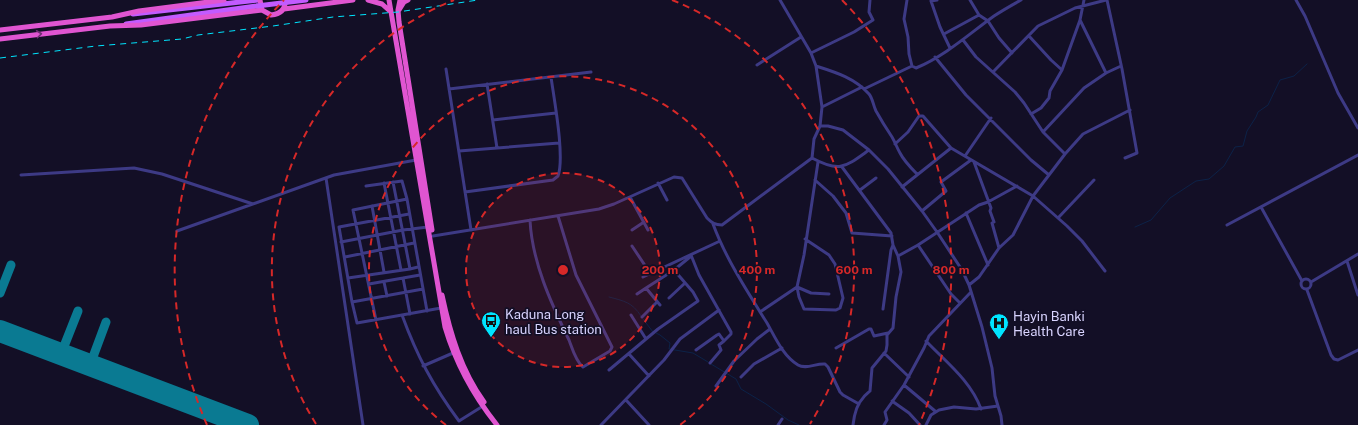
<svg xmlns="http://www.w3.org/2000/svg" width="1358" height="425" font-family="'Public Sans',sans-serif">
<style>
.lines{fill:none;stroke-linecap:round;stroke-linejoin:round}
.stream{stroke:#0c2248;stroke-width:1}
.taxiway{stroke:#0a7a92;stroke-width:9}
.runway{stroke:#0a7a92;stroke-width:22}
.minor{stroke:#3d3a85;stroke-width:3}
.primary{stroke:#c25bff;stroke-width:5}
.trunk{stroke:#e055d1;stroke-width:5}
.rail{stroke:#00e5ff;stroke-width:1;stroke-dasharray:6 5;stroke-linecap:butt}
.primary-bridge{stroke:#c25bff;stroke-width:5}
.oneway{stroke:#6f2e73}
.ring{fill:none;stroke:#d62828;stroke-width:2;stroke-dasharray:7 5}
.labels{text-anchor:middle;stroke-width:3.5;stroke-linejoin:round;paint-order:stroke}
.poi-label{font-size:13px;fill:#d9d4ff;stroke:#130f26;text-anchor:start}
.centre{fill:#d62828;stroke:#130f26;stroke-width:2}
.ring-label{font-size:12px;text-anchor:middle;font-weight:bold;fill:#d62828;stroke:#130f26;stroke-width:3.5;stroke-linejoin:round;paint-order:stroke}
</style>
<rect width="100%" height="100%" fill="#130f26"/>
<g class="lines">
<path class="stream" d="M 1135,227 L 1151,220 L 1170,198 L 1196,181 L 1209,179 L 1224,166 L 1235,147 L 1243,146 L 1247,131 L 1256,117 L 1258,112 L 1268,105 L 1280,80 L 1294,76 L 1307,64
M 609,297 C 624,301 632,302 641,316
M 643,319 L 653,332
M 656,333 L 660,335 L 670,343 L 669,349 L 693,353 L 708,362
M 711,364 L 736,379 L 741,389 L 766,404 L 788,420 L 799,425"/>
<path class="taxiway" d="M 0,293 L 11,265
M 61,354 L 78,311
M 90,365 L 106,322"/>
<path class="runway" d="M 0,331 L 248,425"/>
<path class="minor" d="M 907,0 L 904,19 L 908,37 L 909,54 L 912,66
M 937,0 L 931,1 L 940,27 L 950,48
M 970,0 L 979,15 L 988,21 L 999,38 L 1012,53
M 1107,0 L 1122,69 L 1137,153 L 1125,158
M 1296,0 L 1305,16 L 1338,93 L 1358,128
M 1080,20 L 1106,73
M 944,34 L 979,15
M 1029,36 L 1051,60 L 1062,70
M 963,40 L 976,57 L 1015,92 L 1024,103 L 1043,132 L 1065,154
M 811,53 L 854,32 L 873,20 L 869,12 L 870,0
M 935,57 L 966,95 L 1031,160 L 1049,175
M 757,65 L 801,37
M 816,66 C 835,72 855,78 869,94 C 873,99 873,105 876,111 C 881,120 886,128 892,137 C 895,142 897,148 900,153 C 904,161 911,168 917,174
M 446,69 L 471,230
M 993,72 L 1038,26 L 1075,8 L 1106,0
M 487,84 L 497,148
M 449,89 L 591,72
M 864,89 L 912,66 L 916,68 C 945,56 969,34 994,16 C 1003,10 1012,5 1021,0
M 822,107 L 862,87
M 1031,114 L 1041,108 L 1049,98 L 1050,91 L 1062,70 L 1080,20 L 1084,0
M 493,120 L 556,113
M 820,126 L 828,126 L 843,130 L 869,150 L 888,169 L 922,211 L 937,232 L 962,270 L 969,285 L 982,327 L 992,368 L 995,396 L 1001,416 L 1002,425
M 1043,132 L 1084,88 L 1106,73 L 1121,66
M 895,144 L 908,132 L 919,116 L 923,116 L 951,148 L 1033,196 L 1067,226 L 1082,241 L 1105,271
M 459,151 L 559,143
M 965,156 L 991,118
M 812,158 C 840,173 845,167 869,150
M 974,162 L 991,208 L 990,211 L 994,222 L 992,223 L 999,248
M 842,167 L 891,233 L 893,245 L 891,250 L 883,309
M 21,175 L 134,168 L 162,174 L 253,204
M 326,178 L 363,425
M 815,180 L 833,196 L 846,213 L 852,233 L 892,236
M 393,182 L 410,269 L 418,267
M 384,183 L 401,270
M 658,183 L 667,200
M 366,186 L 402,181 L 407,199 L 427,311
M 902,187 L 951,148
M 860,190 L 876,178
M 465,192 L 553,180 L 558,176 C 565,157 554,99 551,77
M 630,197 L 648,230
M 372,206 L 384,272
M 1261,207 L 1302,281
M 922,211 L 946,191 L 941,182 L 971,160
M 966,213 L 988,265
M 409,214 L 339,227 L 352,302 L 423,289
M 1058,218 L 1094,180
M 530,220 C 532,262 551,303 569,340 C 572,348 576,362 583,367 L 610,351 L 612,347 L 576,275 L 558,216
M 713,224 C 726,259 747,291 767,323 C 775,337 783,356 798,365 C 806,370 816,363 825,364 L 828,367 L 840,392 L 843,395 L 859,404
M 1227,225 L 1358,155
M 632,230 L 644,222
M 177,231 L 334,175 L 416,160
M 433,236 L 599,209 L 614,204 L 674,177 L 682,178 L 707,218 C 712,223 715,225 722,225 L 812,158 L 814,139 L 820,126 L 822,107 L 816,66 L 811,53 L 780,0
M 805,239 L 829,255 L 835,264 L 843,298 L 840,308 L 836,310 L 804,309 L 799,297 L 797,287 L 804,255 L 818,162
M 341,242 L 403,230 L 428,227
M 918,245 L 951,294 L 960,303
M 632,246 L 650,273
M 691,255 L 699,275 L 731,332 L 731,334 L 724,341 L 719,334 L 717,335 L 696,350
M 898,256 L 918,245 L 979,205 L 988,202 L 1017,186
M 345,257 L 414,243
M 1347,261 L 1358,295
M 643,277 L 720,241
M 348,278 L 410,269
M 403,278 L 410,314
M1301 284a5 5 0 1 1 10 0a5 5 0 1 1-10 0Z
M 384,282 L 387,296
M 1311,282 L 1358,254
M 369,284 L 420,275
M 969,285 L 979,277 L 999,248 L 1013,235 L 1033,196 L 1065,154 L 1083,134 L 1130,110
M 1307,290 L 1331,355 L 1334,359 L 1338,360 L 1358,350
M 637,294 L 646,288
M 669,298 L 685,283
M 352,302 L 357,323 L 402,315
M 660,305 L 646,288 L 674,270 L 690,257
M 441,308 L 402,315 C 417,356 433,386 459,421 L 483,406
M 760,312 L 797,287 L 811,293 L 829,294
M 631,315 L 646,339
M 642,317 L 657,302
M 376,320 L 353,210 L 407,199
M 926,341 C 946,362 971,381 981,409
M 836,348 L 869,329 L 871,329 L 874,336 L 888,333
M 884,353 L 909,377
M 629,354 L 649,376
M 710,363 L 721,350 L 719,345 L 724,341
M 423,366 L 453,353
M 609,370 L 658,329 L 698,301 L 693,292 L 674,270
M 741,377 L 754,364 L 782,348
M 904,385 L 935,411
M 716,386 L 734,361 L 757,339 L 770,329
M 626,400 L 649,425
M 892,401 L 909,413 L 920,425
M 601,425 L 664,360 L 680,339 L 719,310
M 778,425 L 782,419
M 853,425 C 854,416 856,405 863,398 C 865,395 868,393 870,391 L 872,368 L 886,351 L 887,345 L 887,335 L 893,328 L 896,297 L 901,272 L 898,256 L 893,245
M 884,425 L 887,420 L 885,412 L 904,385 L 924,348 L 929,336 L 971,292
M 926,425 L 931,415 L 939,410 L 954,407 L 976,409 L 998,406"/>
<path class="primary" d="M 133,14 L 258,0
M 126,24 L 257,6"/>
<path class="trunk" d="M 260,0 L 262,10 L 271,15 C 280,14 286,10 285,0
M 368,0 L 382,4 L 391,12
M 389,0 L 445,327 C 456,364 473,395 497,425
M 400,0 L 398,10 L 399,22 L 432,230
M 284,9 L 353,0
M 399,10 L 404,2 L 408,0
M 0,30 L 112,17 L 139,11 L 224,0
M 0,39 L 110,26 L 141,25 L 262,10
M 442,295 C 450,333 461,370 484,402"/>
<path class="rail" d="M 0,58 L 96,46 L 182,39 L 198,35 L 273,26 L 333,17 L 398,12 L 478,0"/>
<path class="primary-bridge" d="M 257,6 L 306,0"/>
</g>
<defs><path id="oneway-chevron" d="M-2-3.5L2.5 0L-2 3.5" fill="none" stroke-width="1.6" stroke-linecap="round" stroke-linejoin="round"/></defs>
<use class="oneway" href="#oneway-chevron" transform="translate(39 34) rotate(-7)"/>
<circle cx="563" cy="270" r="97" fill="#d62828" fill-opacity=".12"/>
<g class="ring">
<circle cx="563" cy="270" r="97"/>
<path d="M446 425A194 194 0 1 1 680 425"/>
<path d="M316 424A291 291 0 0 1 454 0M672 0A291 291 0 0 1 810 424"/>
<path d="M207 425A388 388 0 0 1 284 0M842 0A388 388 0 0 1 919 425"/>
</g>
<defs>
<symbol id="bus-pin" viewBox="-11 -11 22 30"><path d="M0 17L-7.5 6A9.5 9.5 0 1 1 7.5 6Z" fill="#00e5ff" stroke="#130f26"/><path d="M-5-6H5V4H4V6H2V4H-2V6H-4V4H-5ZM-3.5-4V0h7V-4ZM-3.5 1.2v1.5H-2V1.2ZM2 1.2v1.5H3.5V1.2Z" fill="#111"/></symbol>
<symbol id="hospital-pin" viewBox="-11 -11 22 30"><path d="M0 17L-7.5 6A9.5 9.5 0 1 1 7.5 6Z" fill="#00e5ff" stroke="#130f26"/><path d="M-5-5h3v3.5h4V-5h3V5h-3V1.5h-4V5h-3Z" fill="#111"/></symbol>
</defs>
<g fill-rule="evenodd">
<use href="#bus-pin" x="480" y="310" width="22" height="30"/>
<use href="#hospital-pin" x="988" y="312" width="22" height="30"/>
</g>
<g class="labels">
<g class="poi-label">
<text x="505" y="319">Kaduna Long<tspan x="505" dy="15">haul Bus station</tspan></text>
<text x="1013" y="321">Hayin Banki<tspan x="1013" dy="15">Health Care</tspan></text>
</g>
</g>
<circle cx="563" cy="270" r="6" class="centre"/>
<g class="ring-label">
<text x="660" y="274">200 m</text>
<text x="757" y="274">400 m</text>
<text x="854" y="274">600 m</text>
<text x="951" y="274">800 m</text>
</g>
</svg>
